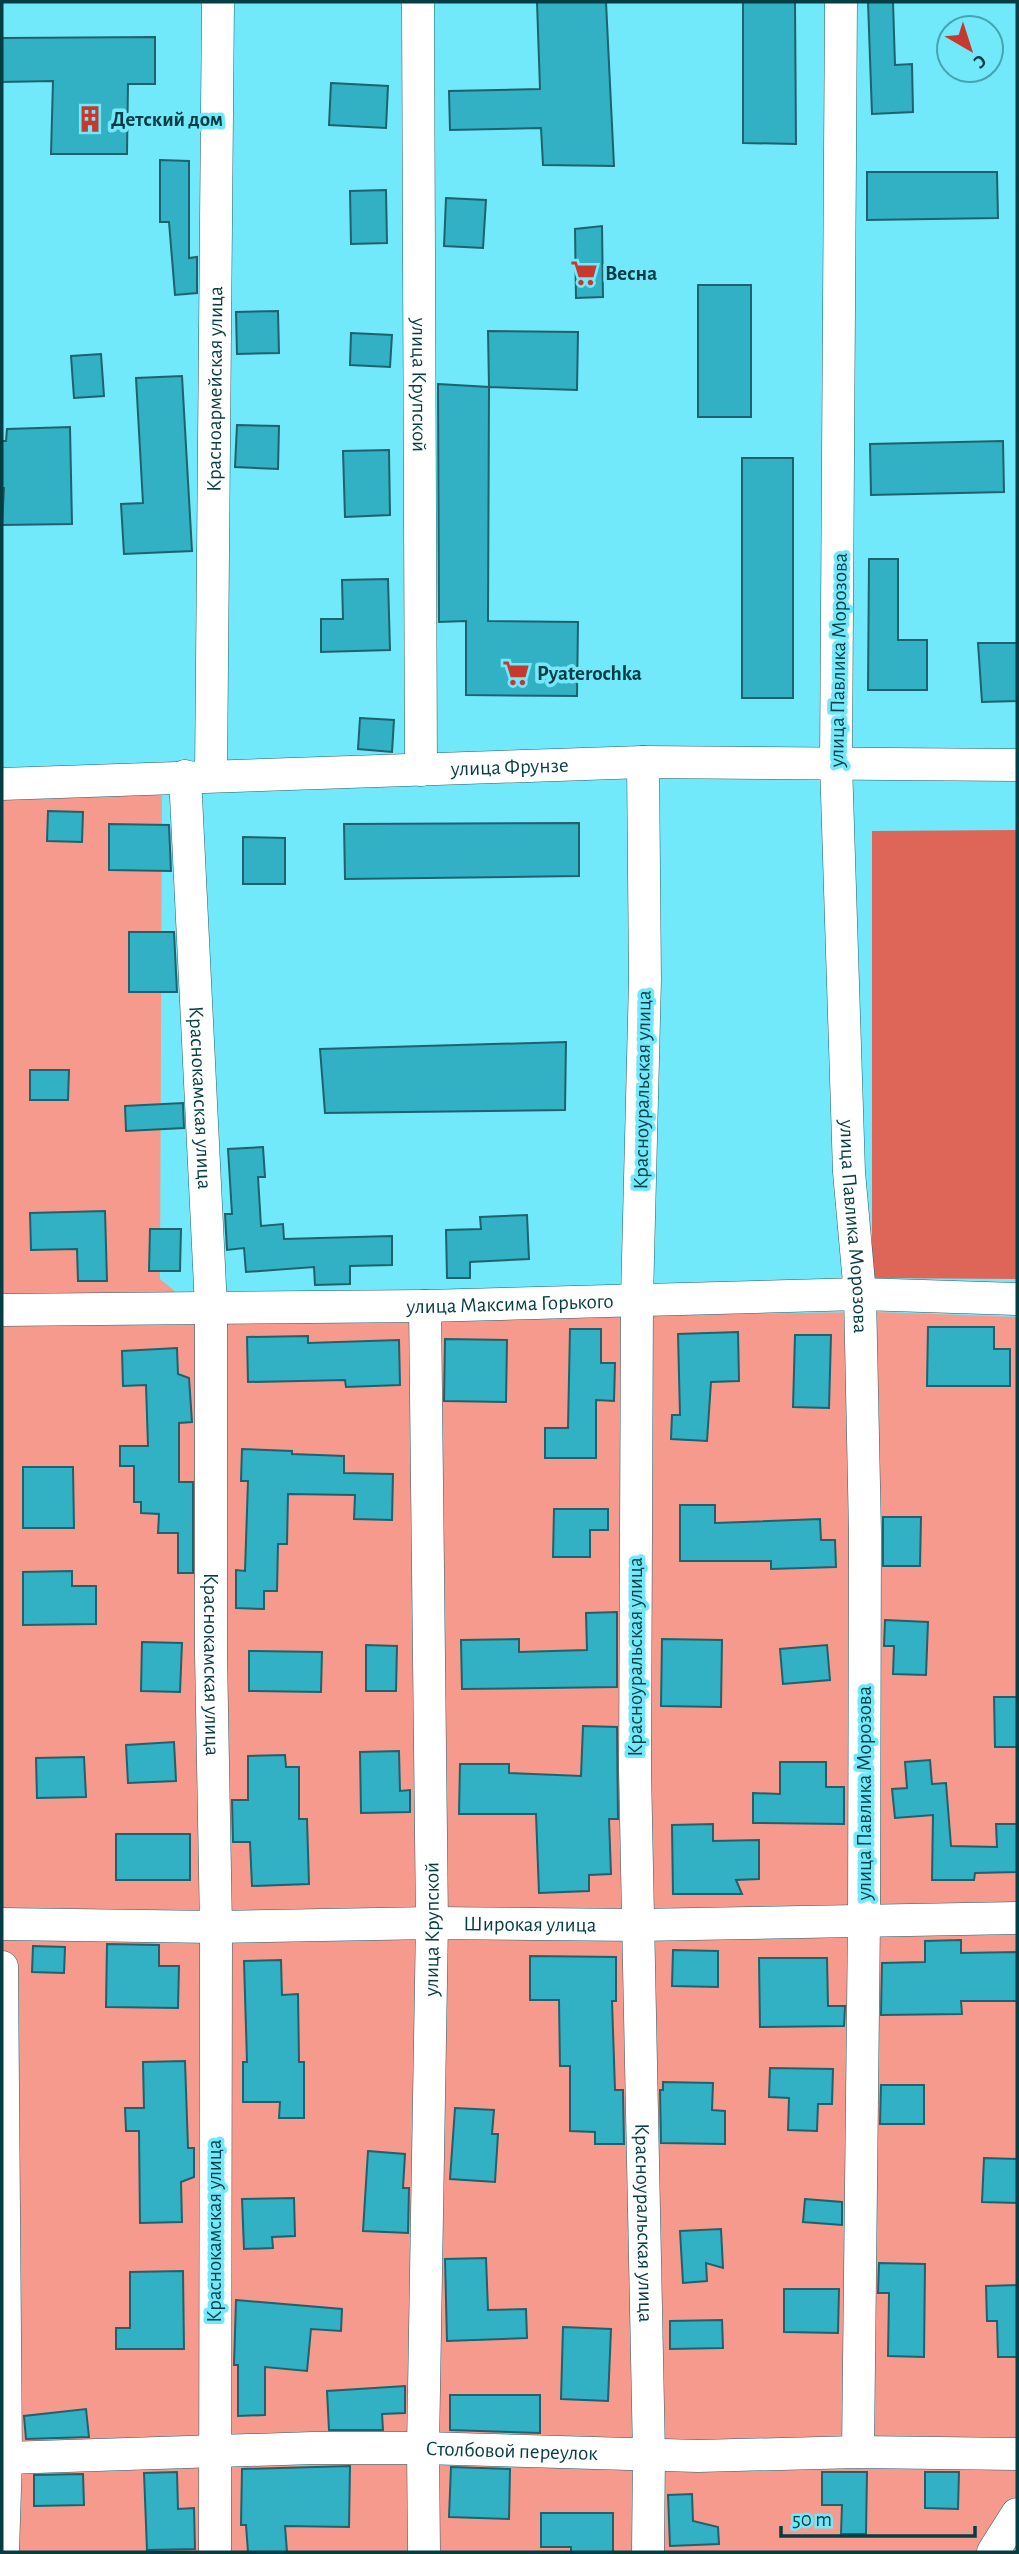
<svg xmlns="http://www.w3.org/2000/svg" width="1019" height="2554" font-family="'Alegreya Sans',sans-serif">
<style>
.green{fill:#f69a8d}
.forest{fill:#dd6659}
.building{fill:#31b1c3;stroke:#21616b;stroke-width:2}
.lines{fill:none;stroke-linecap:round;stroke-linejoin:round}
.street-casing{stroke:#1f6069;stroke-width:33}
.street{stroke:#fff;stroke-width:32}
.labels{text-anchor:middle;stroke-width:7;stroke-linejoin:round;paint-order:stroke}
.poi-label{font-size:21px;font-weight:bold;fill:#043d44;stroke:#72e9fa;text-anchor:start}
.street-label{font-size:21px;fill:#043d44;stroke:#72e9fa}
</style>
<rect width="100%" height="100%" fill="#72e9fa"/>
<path class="green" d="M 2,786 L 162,787 L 160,1279 L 199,1311 L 652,1315 L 875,1312 L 1017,1317 L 1017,2552 L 2,2552 Z"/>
<path class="forest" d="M 1017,830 L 1017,1279 L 872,1278 L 872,831 Z"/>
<path class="building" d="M 537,2 L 606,2 L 614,166 L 543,165 L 541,128 L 450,130 L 449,91 L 540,89 Z
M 743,2 L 795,2 L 796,144 L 743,143 Z
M 868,2 L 893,2 L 895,65 L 912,64 L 913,112 L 872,114 Z
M 155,37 L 155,84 L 128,84 L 127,154 L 51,154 L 53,81 L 2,82 L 2,38 Z
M 331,83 L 388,86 L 386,128 L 329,125 Z
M 160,160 L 189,161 L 189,258 L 197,257 L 197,293 L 175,295 L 169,222 L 160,222 Z
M 867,172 L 997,172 L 998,218 L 867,220 Z
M 386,190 L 387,243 L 351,244 L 350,191 Z
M 446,198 L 486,200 L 483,248 L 444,246 Z
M 602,226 L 603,297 L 576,298 L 575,229 Z
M 698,285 L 751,285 L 751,417 L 698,417 Z
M 278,311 L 279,353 L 237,354 L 236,312 Z
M 488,331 L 578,332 L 577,390 L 489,387 Z
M 351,333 L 392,335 L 390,367 L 350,365 Z
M 101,354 L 104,396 L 74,398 L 71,356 Z
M 182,376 L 192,551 L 124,554 L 121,504 L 143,503 L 136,378 Z
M 438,384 L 489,387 L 488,621 L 578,622 L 577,696 L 466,695 L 466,621 L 439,622 Z
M 237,425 L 279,426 L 278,469 L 235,467 Z
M 70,427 L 72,524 L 2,525 L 4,488 L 2,488 L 2,441 L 6,441 L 7,429 Z
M 1003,441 L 1004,492 L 871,495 L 870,444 Z
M 389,450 L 390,515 L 345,517 L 343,451 Z
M 742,458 L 793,458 L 793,698 L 742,698 Z
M 869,559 L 898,559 L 898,640 L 927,640 L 927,690 L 868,690 Z
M 388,579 L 390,650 L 321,652 L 321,619 L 343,619 L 342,580 Z
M 978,643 L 1017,643 L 1017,701 L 982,702 Z
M 360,718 L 394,720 L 392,752 L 358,749 Z
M 48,811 L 83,812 L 82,842 L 47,841 Z
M 579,823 L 579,876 L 345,879 L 344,824 Z
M 109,824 L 169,825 L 171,871 L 109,870 Z
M 243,837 L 285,838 L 285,884 L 243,884 Z
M 129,932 L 174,932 L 177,992 L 129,992 Z
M 566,1042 L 565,1110 L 325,1113 L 320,1049 Z
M 30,1070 L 69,1070 L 68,1100 L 30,1100 Z
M 183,1103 L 184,1128 L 126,1131 L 125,1106 Z
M 263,1147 L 265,1177 L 258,1177 L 261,1226 L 283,1224 L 284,1239 L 392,1236 L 392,1265 L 350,1266 L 350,1284 L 315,1285 L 314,1267 L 246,1272 L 244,1248 L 227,1250 L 225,1214 L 232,1214 L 228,1149 Z
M 105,1211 L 107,1281 L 78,1281 L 77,1249 L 31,1250 L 30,1213 Z
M 527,1215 L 529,1259 L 470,1262 L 470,1278 L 447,1278 L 446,1230 L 481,1229 L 480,1217 Z
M 150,1229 L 181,1229 L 180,1271 L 149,1271 Z
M 928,1327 L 994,1327 L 994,1349 L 1010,1349 L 1010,1386 L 927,1386 Z
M 570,1329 L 601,1329 L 601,1363 L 615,1363 L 614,1401 L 596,1400 L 596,1458 L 545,1458 L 545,1428 L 568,1428 Z
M 738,1332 L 739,1381 L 711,1382 L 707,1441 L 671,1439 L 672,1415 L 680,1415 L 678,1334 Z
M 795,1335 L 831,1335 L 829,1408 L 793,1407 Z
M 308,1336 L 308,1343 L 399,1340 L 400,1385 L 346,1387 L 345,1380 L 248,1382 L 247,1337 Z
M 445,1339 L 507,1340 L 506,1402 L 444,1401 Z
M 177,1348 L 178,1374 L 189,1378 L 192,1422 L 179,1423 L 179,1482 L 193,1482 L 193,1573 L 178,1573 L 178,1533 L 158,1533 L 159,1514 L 141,1513 L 141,1502 L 134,1502 L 134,1466 L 120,1466 L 120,1446 L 148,1446 L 146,1385 L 123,1386 L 122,1351 Z
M 242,1449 L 292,1451 L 292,1454 L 344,1456 L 344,1473 L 393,1474 L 392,1520 L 354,1519 L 355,1495 L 288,1494 L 287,1544 L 278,1544 L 277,1591 L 264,1591 L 264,1609 L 236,1608 L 236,1570 L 245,1571 L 248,1481 L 241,1481 Z
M 23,1467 L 73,1467 L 74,1528 L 23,1528 Z
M 680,1505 L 715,1505 L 715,1523 L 820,1519 L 821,1540 L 835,1540 L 836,1567 L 771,1569 L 771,1561 L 680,1561 Z
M 554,1509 L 608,1509 L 608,1530 L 590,1530 L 590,1557 L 553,1557 Z
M 883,1517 L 921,1517 L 920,1566 L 883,1566 Z
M 72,1571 L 72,1586 L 96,1586 L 96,1624 L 23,1625 L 23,1572 Z
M 617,1612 L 617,1687 L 462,1689 L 461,1640 L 519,1639 L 519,1652 L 587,1650 L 586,1613 Z
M 885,1620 L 928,1622 L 926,1675 L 893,1674 L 894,1646 L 884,1646 Z
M 662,1639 L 722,1640 L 721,1707 L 661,1706 Z
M 142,1642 L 182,1643 L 180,1692 L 141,1691 Z
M 366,1645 L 397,1646 L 396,1691 L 366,1691 Z
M 827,1645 L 830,1680 L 783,1684 L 780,1649 Z
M 249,1651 L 322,1652 L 321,1692 L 249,1691 Z
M 994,1697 L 1017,1697 L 1017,1747 L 995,1747 Z
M 583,1726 L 617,1727 L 618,1819 L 609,1819 L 611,1874 L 589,1875 L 589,1891 L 539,1893 L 536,1814 L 459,1814 L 460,1764 L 509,1764 L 509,1773 L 581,1776 Z
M 174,1742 L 176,1781 L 128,1783 L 126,1745 Z
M 399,1751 L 400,1791 L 410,1790 L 410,1812 L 361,1813 L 360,1752 Z
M 285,1755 L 286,1767 L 299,1767 L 299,1819 L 307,1819 L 309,1884 L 252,1886 L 250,1842 L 233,1842 L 232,1800 L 248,1800 L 248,1756 Z
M 84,1757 L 86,1797 L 37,1798 L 36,1758 Z
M 930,1760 L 932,1784 L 946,1783 L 951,1846 L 997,1847 L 996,1824 L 1017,1824 L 1017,1872 L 975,1873 L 974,1880 L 932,1880 L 933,1815 L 895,1818 L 892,1789 L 907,1788 L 905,1762 Z
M 780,1762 L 826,1762 L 826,1787 L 844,1787 L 844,1824 L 753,1823 L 753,1793 L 780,1794 Z
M 713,1824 L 713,1841 L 759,1840 L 759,1879 L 736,1880 L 742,1894 L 673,1894 L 672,1825 Z
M 116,1834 L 190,1834 L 190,1880 L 116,1880 Z
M 961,1940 L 961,1953 L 1017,1952 L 1017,2001 L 961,2001 L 962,2014 L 881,2015 L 882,1963 L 925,1962 L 925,1941 Z
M 107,1944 L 159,1945 L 159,1966 L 179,1966 L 178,2008 L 106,2007 Z
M 33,1946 L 65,1947 L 64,1973 L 32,1972 Z
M 673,1950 L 718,1951 L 718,1987 L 672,1986 Z
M 530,1956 L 616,1957 L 616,2001 L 612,2001 L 615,2090 L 623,2090 L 624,2144 L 595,2144 L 595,2132 L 570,2131 L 570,2066 L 560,2066 L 559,2000 L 530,2000 Z
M 759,1958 L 827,1958 L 828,2006 L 845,2006 L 844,2026 L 760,2027 Z
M 281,1960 L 282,1995 L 298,1994 L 299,2062 L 304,2062 L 304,2118 L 279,2118 L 280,2102 L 243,2102 L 243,2062 L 247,2062 L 244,1961 Z
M 185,2061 L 188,2148 L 194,2148 L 194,2177 L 181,2182 L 182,2222 L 140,2223 L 139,2131 L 126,2131 L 125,2108 L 144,2108 L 143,2062 Z
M 770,2068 L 833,2069 L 832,2104 L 818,2104 L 817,2131 L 788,2130 L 789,2098 L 769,2097 Z
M 663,2082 L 713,2083 L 712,2110 L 725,2111 L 725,2144 L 661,2143 L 660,2090 L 663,2090 Z
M 881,2085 L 924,2085 L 924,2124 L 880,2124 Z
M 455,2108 L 494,2110 L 492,2134 L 498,2134 L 495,2182 L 450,2179 Z
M 368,2151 L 405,2154 L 403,2188 L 409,2188 L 408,2233 L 363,2231 Z
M 984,2158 L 1017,2159 L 1017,2203 L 982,2202 Z
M 294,2198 L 295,2236 L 272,2237 L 273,2248 L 244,2249 L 242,2199 Z
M 805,2199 L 842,2202 L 842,2225 L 803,2222 Z
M 721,2229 L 723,2268 L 706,2263 L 707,2281 L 683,2283 L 680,2231 Z
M 486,2258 L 488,2310 L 526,2309 L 527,2338 L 447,2341 L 445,2259 Z
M 879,2263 L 925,2264 L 924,2357 L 888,2356 L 889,2293 L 878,2293 Z
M 183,2271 L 184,2349 L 116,2349 L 116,2328 L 130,2328 L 130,2272 Z
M 1017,2285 L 1017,2357 L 998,2357 L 997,2321 L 987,2321 L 986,2286 Z
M 784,2289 L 839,2289 L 838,2333 L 784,2332 Z
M 236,2300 L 342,2309 L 341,2331 L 311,2329 L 307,2371 L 265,2367 L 265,2415 L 238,2416 L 238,2365 L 234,2365 Z
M 722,2320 L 723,2348 L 670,2349 L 670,2321 Z
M 563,2327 L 611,2329 L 608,2401 L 561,2399 Z
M 405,2386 L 405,2413 L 382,2414 L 383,2430 L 329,2430 L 327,2391 Z
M 450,2395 L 540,2395 L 540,2433 L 450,2430 Z
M 86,2409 L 89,2437 L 26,2439 L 24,2416 Z
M 350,2466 L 349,2527 L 285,2526 L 287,2552 L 248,2552 L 246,2525 L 241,2525 L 242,2469 Z
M 451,2467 L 510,2469 L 509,2519 L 449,2517 Z
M 177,2472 L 178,2509 L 194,2508 L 195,2549 L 147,2550 L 144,2473 Z
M 822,2472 L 867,2472 L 866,2534 L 841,2534 L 842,2505 L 822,2505 Z
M 925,2472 L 959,2472 L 958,2509 L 925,2508 Z
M 83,2474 L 84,2505 L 34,2506 L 34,2475 Z
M 692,2494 L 693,2521 L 718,2527 L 719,2544 L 670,2546 L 668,2495 Z
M 541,2513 L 613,2513 L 613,2552 L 571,2552 L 571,2547 L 541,2547 Z"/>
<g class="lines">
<defs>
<g id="street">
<path id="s1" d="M 418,2 L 421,770"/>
<path id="s2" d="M 841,2 L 836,763 L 849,1172 L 860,1294 L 865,1533 L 864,1921 L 858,2452"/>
<path id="s3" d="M 643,762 L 645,979 L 637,1299 L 635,1770 L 649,2455 L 648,2552"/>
<path id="s4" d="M 185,776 L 211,1307 L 211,1654 L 216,1927 L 215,2552"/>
<path id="s5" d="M 211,776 L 218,2"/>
<path id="s6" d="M 2,784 L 643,762 L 1017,765"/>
<path id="s7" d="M 2,1310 L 425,1306 L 860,1294 L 1017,1299"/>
<path id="s8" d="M 2,1924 L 216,1927 L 432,1923 L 638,1925 L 1017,1918"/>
<path d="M 2,1967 L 6,2458 L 3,2552"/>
<path id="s9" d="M 6,2458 L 313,2448 L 423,2448 L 698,2456 L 858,2452 L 1017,2454"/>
<path id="s10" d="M 424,2552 L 423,2448 L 432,1923 L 425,1306"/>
<path d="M 993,2552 L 1017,2514"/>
</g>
</defs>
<use href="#street" class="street-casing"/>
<use href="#street" class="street"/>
</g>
<defs>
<symbol id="building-bare" viewBox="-9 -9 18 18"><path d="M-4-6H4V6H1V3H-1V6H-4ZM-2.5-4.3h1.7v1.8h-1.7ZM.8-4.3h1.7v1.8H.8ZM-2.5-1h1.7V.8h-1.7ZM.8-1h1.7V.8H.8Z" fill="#c7392f" stroke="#72e9fa" stroke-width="2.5" paint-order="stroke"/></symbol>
<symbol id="supermarket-bare" viewBox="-9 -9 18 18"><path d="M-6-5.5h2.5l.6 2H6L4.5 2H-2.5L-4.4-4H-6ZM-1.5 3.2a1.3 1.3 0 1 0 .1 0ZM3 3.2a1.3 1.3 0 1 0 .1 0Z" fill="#c7392f" stroke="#72e9fa" stroke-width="2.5" paint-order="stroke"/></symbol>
</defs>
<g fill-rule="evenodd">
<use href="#building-bare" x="71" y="100" width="38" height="38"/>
<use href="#supermarket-bare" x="565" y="254" width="38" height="38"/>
<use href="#supermarket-bare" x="497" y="654" width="38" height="38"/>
</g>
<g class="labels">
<g class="poi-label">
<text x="111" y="126">Детский дом</text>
<text x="605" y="280">Весна</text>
<text x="537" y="680">Pyaterochka</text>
</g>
<g class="street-label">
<text dy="7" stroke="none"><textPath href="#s1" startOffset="383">улица Крупской</textPath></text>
<text dy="7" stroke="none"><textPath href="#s5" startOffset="387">Красноармейская улица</textPath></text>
<text transform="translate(838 660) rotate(-89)" y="7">улица Павлика Морозова</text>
<text dy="7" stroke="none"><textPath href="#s6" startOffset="508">улица Фрунзе</textPath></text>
<text transform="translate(642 1090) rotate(-89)" y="7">Красноуральская улица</text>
<text dy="7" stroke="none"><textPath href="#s4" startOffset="322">Краснокамская улица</textPath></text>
<text dy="7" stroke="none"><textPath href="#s2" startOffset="1225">улица Павлика Морозова</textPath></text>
<text dy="7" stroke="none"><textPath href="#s7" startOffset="508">улица Максима Горького</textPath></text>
<text transform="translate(635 1657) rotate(-90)" y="7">Красноуральская улица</text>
<text dy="7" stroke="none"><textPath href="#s4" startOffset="889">Краснокамская улица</textPath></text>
<text transform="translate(864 1793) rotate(-90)" y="7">улица Павлика Морозова</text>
<text dy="7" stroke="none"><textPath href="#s8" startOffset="528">Широкая улица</textPath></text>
<text dy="7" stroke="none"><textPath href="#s10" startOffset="623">улица Крупской</textPath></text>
<text dy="7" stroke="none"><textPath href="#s3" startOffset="1461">Красноуральская улица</textPath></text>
<text transform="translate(214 2231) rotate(-90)" y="7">Краснокамская улица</text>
<text dy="7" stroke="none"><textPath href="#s9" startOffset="506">Столбовой переулок</textPath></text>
</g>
</g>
<rect width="1019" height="2554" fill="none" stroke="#043d44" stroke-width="7"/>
<g transform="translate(970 49) rotate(141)"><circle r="33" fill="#72e9fa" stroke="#46a4b1" stroke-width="2"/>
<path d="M0-5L12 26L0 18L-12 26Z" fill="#c7392f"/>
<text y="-10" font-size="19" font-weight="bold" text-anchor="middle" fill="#043d44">С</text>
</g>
<path d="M781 2526v10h194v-10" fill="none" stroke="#043d44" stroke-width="3.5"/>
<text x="792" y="2526" font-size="21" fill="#043d44" stroke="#72e9fa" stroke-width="5" paint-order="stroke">50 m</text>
</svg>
